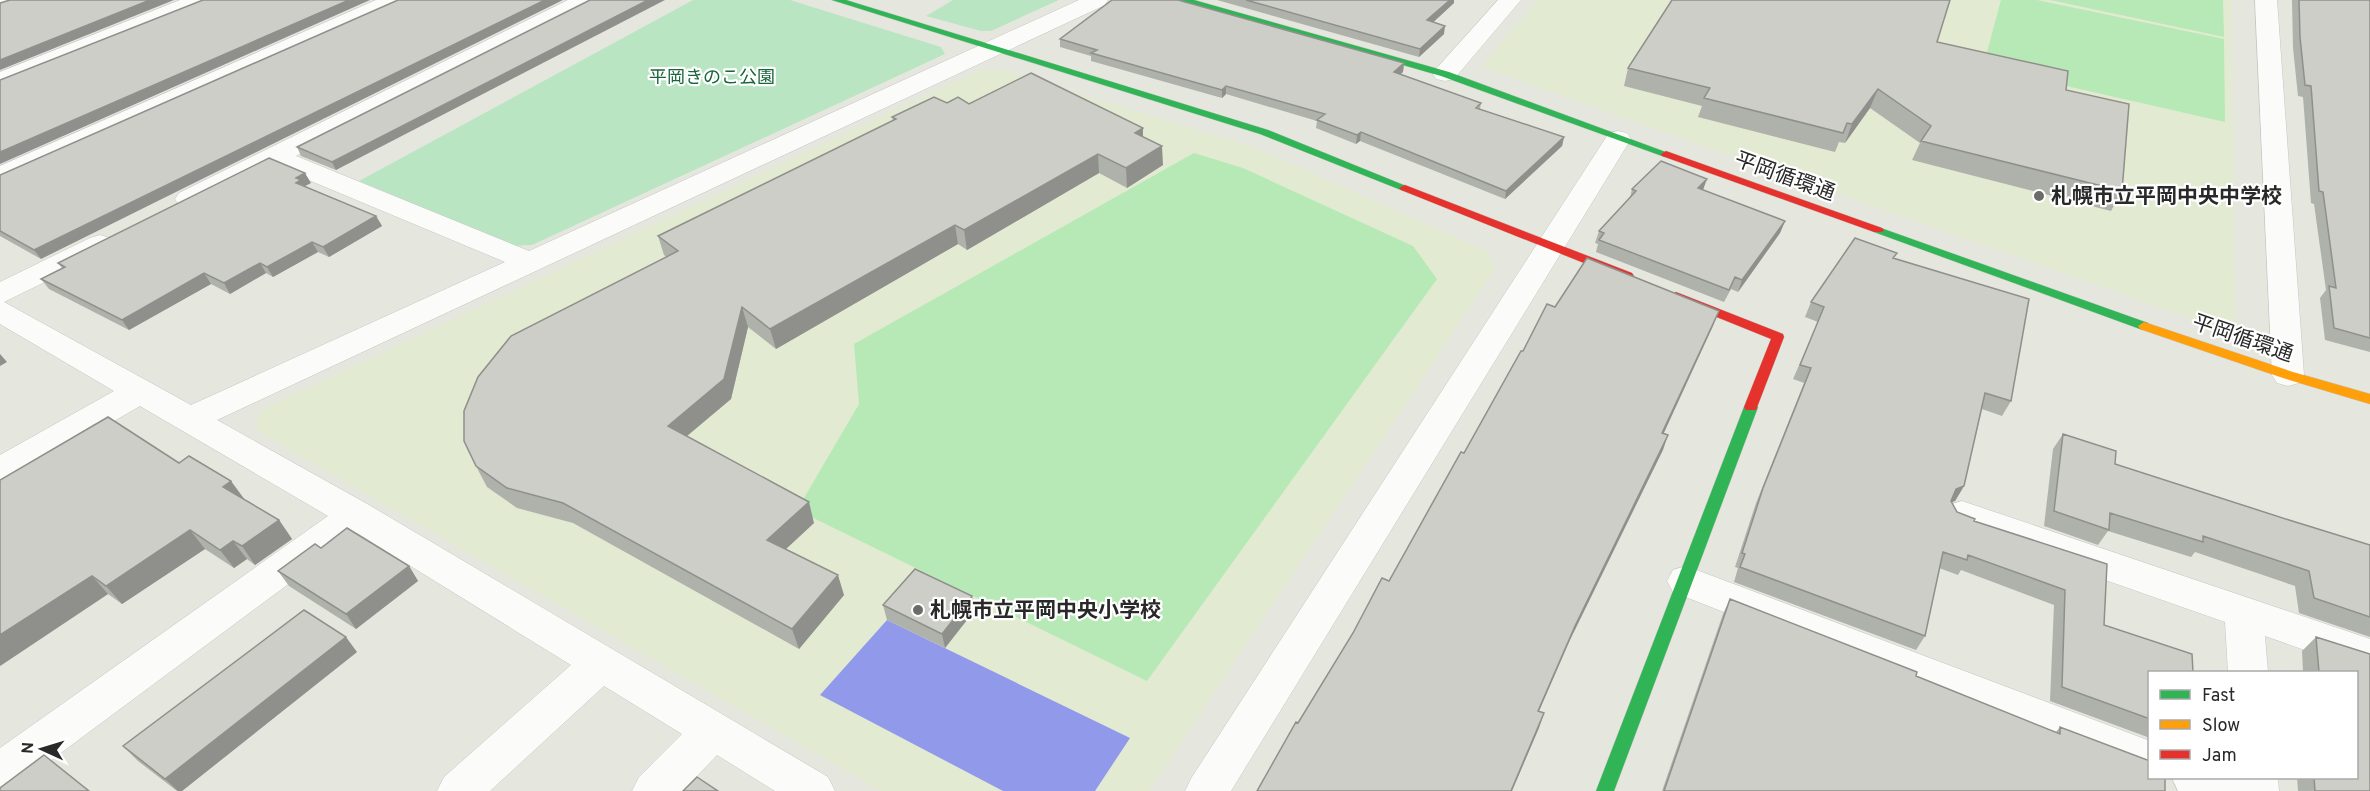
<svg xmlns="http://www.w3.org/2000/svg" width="2370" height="791" font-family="Overpass,'Noto Sans JP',sans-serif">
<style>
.education{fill:#e3ead2}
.green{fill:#bae5c3}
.pitch{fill:#b7e9b7}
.water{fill:#9099ea}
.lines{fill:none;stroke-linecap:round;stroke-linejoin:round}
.street-casing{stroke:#c5c5c4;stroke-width:1}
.fast-casing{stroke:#c5c5c4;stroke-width:1}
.slow-casing{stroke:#c5c5c4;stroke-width:1}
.jam-casing{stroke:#c5c5c4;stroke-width:1}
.street{fill:#fbfbfa;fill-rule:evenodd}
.fast{fill:#30b455;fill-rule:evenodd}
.slow{fill:#ff9f0a;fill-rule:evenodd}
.jam{fill:#e5322d;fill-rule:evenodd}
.wall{fill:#afb1ab}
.shaded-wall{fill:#8f908b}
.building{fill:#cccec7;stroke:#8f908b;stroke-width:1.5}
.poi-dot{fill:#6b6c68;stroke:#fff;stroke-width:2}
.labels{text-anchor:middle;stroke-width:4.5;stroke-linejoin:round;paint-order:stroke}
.far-park-label{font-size:18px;fill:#19653a;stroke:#fff}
.street-label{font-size:21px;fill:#292929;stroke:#fff}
.poi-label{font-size:21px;font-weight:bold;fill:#292929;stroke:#fff;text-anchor:start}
</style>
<rect width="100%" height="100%" fill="#e5e7de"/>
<path class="education" d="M 1538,0 L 2232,0 L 2235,324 L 2218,328 L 1481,67 Z
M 998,69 L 1259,149 L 1488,252 L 1495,269 L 1149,791 L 881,791 L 254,429 L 262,410 L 980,70 Z"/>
<path class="green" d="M 693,0 L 790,0 L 941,47 L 945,54 L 532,245 L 511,246 L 359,181 Z
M 953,0 L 1059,0 L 991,31 L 981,31 L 926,16 Z"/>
<path class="pitch" d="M 2001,0 L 2037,0 L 2224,39 L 2225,122 L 1983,67 Z
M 2050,0 L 2223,0 L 2224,37 Z
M 1194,153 L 1243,168 L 1413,246 L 1437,279 L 1147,681 L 797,510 L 859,404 L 854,344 Z"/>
<path class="water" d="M 887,620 L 1130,738 L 1095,791 L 1003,791 L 820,695 Z"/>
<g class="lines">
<defs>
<path id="street" d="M 0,0 L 20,0 L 17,5 L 0,10 Z
M 180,0 L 211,0 L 208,5 L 0,88 L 0,72 Z
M 376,0 L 405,0 L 402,5 L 0,184 L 0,166 Z
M 568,0 L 596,0 L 593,5 L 296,156 L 529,251 L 1079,0 L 1108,0 L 1105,5 L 217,420 L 369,505 L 828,777 L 835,791 L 775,791 L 717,755 L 683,791 L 632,791 L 639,777 L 682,734 L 604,686 L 490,791 L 437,791 L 444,777 L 571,665 L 357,533 L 15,787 L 0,791 L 0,748 L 328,516 L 140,406 L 12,480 L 0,484 L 0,455 L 114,391 L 0,324 L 0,282 L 90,238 L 100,235 L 110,238 L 114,244 L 110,250 L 4,302 L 191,405 L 505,262 L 275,166 L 199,205 L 189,207 L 179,205 L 175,199 L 179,193 Z
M 1498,0 L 1521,0 L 1454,79 L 1445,81 L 1436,79 L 1433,74 L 1436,69 Z
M 2255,0 L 2277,0 L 2304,375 L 2299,383 L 2288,386 L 2277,383 L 2272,375 Z
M 1618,131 L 1627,133 L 1631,139 L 1231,791 L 1185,791 L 1192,777 L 1605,139 L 1609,133 Z
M 1962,501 L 2370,639 L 2370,673 L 2265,636 L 2268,672 L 2228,672 L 2225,622 L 1949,525 L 1944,515 L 1949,505 Z
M 1686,566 L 2150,741 L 2150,778 L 2154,778 L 2150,779 L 2135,773 L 1673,592 L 1667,581 L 1673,570 Z
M 2172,778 L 2278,778 L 2279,791 L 2178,791 Z"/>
<path id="fast" d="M 832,0 L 846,0 L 1268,130 L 1411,188 L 1405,191 L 1401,190 L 1260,134 Z
M 1179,0 L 1194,0 L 1449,72 L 1671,154 L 1666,157 L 1662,156 L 1441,76 Z
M 1878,227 L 2148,323 L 2150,326 L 2144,330 L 2140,329 L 1874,232 L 1872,230 Z
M 1751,402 L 1758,407 L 1614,791 L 1596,791 L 1744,407 Z"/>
<path id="slow" d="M 2144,322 L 2293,372 L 2370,394 L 2370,404 L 2283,378 L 2140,329 L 2138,326 Z"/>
<path id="jam" d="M 1666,151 L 1882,228 L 1884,230 L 1882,232 L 1874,232 L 1662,156 L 1661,154 Z
M 1405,185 L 1632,273 L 1634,276 L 1628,280 L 1624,279 L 1401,190 L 1399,188 Z
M 1676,292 L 1783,334 L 1784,337 L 1756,410 L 1746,410 L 1744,407 L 1771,339 L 1672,299 L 1670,296 Z"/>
</defs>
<use href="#street" class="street-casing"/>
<use href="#fast" class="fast-casing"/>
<use href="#slow" class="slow-casing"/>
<use href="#jam" class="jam-casing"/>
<use href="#street" class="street"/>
<use href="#fast" class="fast"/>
<use href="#slow" class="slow"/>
<use href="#jam" class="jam"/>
</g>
<path class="wall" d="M 590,0 L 336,170 L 301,156 L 297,147 Z
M 1217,0 L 1454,0 L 1454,3 L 1433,22 L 1444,34 L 1419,57 Z
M 2292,0 L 2370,0 L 2370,352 L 2325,340 L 2320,298 L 2326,290 L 2314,204 L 2311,203 L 2303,97 L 2298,96 L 2293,48 Z
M 1060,39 L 1404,63 L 1403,72 L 1400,74 L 1481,103 L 1480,109 L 1564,137 L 1562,146 L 1505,199 L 1360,141 L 1356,144 L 1316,128 L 1317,121 L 1226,94 L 1222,98 L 1091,61 L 1091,56 L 1060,47 Z
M 1937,42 L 2066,90 L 2122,191 L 2111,211 L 1912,160 L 1920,143 L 1870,108 L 1845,143 L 1839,142 L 1835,152 L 1698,117 L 1702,106 L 1624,86 L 1628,68 Z
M 947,103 L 969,104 L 1143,128 L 1143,137 L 1163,165 L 1127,188 L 1099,173 L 967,250 L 958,244 L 776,349 L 748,327 L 731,399 L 687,436 L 814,523 L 786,549 L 844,595 L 799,649 L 573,523 L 517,508 L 487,487 L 476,466 L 667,257 L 664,255 L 658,236 L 893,121 L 892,117 Z
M 0,175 L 41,259 L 0,236 Z
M 311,183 L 305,186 L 376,216 L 382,226 L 329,257 L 318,252 L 273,277 L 266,273 L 230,294 L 211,284 L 129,330 L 49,289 L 41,279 L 62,268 L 58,263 Z
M 1632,189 L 1703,190 L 1785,221 L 1780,233 L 1738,292 L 1731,289 L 1724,302 L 1596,252 L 1598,244 L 1595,243 L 1599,231 L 1630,198 Z
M 1894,259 L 2011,401 L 2002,416 L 1982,409 L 1964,486 L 1955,501 L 1951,502 L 1957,512 L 1974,521 L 2107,564 L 2104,625 L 2150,672 L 2150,738 L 2050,701 L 2054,605 L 1961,570 L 1958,575 L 1939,568 L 1925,636 L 1916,650 L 1734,582 L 1738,568 L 1735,567 L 1756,503 L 1804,383 L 1793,379 L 1818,322 L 1805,317 L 1811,302 Z
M 2063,434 L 2115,464 L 2289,520 L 2370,545 L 2370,637 L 2299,613 L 2295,586 L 2195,552 L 2191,557 L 2108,531 L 2098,545 L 2044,526 L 2053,449 Z
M 179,463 L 245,500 L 279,520 L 292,539 L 255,565 L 247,559 L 234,568 L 205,549 L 122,604 L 108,594 L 0,666 Z
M 321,548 L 409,566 L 418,581 L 356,629 L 289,586 L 278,571 Z
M 972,596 L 974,611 L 945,648 L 887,620 L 883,605 Z
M 1730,599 L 1916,676 L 2056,732 L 2060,727 L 2165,791 L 1662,791 L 1723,614 Z
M 2316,637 L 2370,654 L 2370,791 L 2298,791 L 2297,777 L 2356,777 L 2356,672 L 2303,672 L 2302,651 Z
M 357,652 L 182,791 L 177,791 L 138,761 L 123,746 Z"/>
<path class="shaded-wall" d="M 150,0 L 174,0 L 0,70 L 0,60 Z
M 349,0 L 370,0 L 0,164 L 0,152 Z
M 545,0 L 563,0 L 41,259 L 34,250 Z
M 648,0 L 665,0 L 336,170 L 332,162 Z
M 1450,0 L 1454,0 L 1454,3 L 1426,29 L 1427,20 Z
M 1445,26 L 1444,34 L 1419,57 L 1420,49 Z
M 1404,63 L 1403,72 L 1393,81 L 1394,72 Z
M 1226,86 L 1226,94 L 1222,98 L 1222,90 Z
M 1878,89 L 1870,108 L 1845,143 L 1852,124 Z
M 1143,128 L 1143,147 L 1135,133 Z
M 1361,132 L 1360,141 L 1356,144 L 1357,135 Z
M 1564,137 L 1562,146 L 1505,199 L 1506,191 Z
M 1162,146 L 1163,165 L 1127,188 L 1126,168 Z
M 1098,154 L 1099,173 L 967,250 L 964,230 Z
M 305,173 L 311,183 L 305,186 L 296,183 L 296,178 Z
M 1707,179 L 1703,190 L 1698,188 Z
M 376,216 L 382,226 L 329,257 L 323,247 Z
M 1785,221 L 1780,233 L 1738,292 L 1742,280 Z
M 955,225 L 958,244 L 776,349 L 770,329 Z
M 312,242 L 318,252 L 273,277 L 267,267 Z
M 260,263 L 266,273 L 230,294 L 224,283 Z
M 204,273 L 211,284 L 129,330 L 122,320 Z
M 742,307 L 748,327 L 731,399 L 675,446 L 668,426 Z
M 1719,311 L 1713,326 L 1657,448 L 1662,433 Z
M 0,354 L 7,362 L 0,366 Z
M 1668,435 L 1663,450 L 1570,640 L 1533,725 L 1538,711 L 1575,626 Z
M 231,481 L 245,500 L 236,505 L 223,487 Z
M 1964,486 L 1955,501 L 1947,504 L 1956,489 Z
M 809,502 L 814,523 L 774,560 L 767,540 Z
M 279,520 L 292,539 L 255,565 L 242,546 Z
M 190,530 L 205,549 L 122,604 L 106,586 Z
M 233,541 L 247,559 L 234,568 L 220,550 Z
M 409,566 L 418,581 L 356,629 L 346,614 Z
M 838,575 L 844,595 L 799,649 L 792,629 Z
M 92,576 L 108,594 L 0,666 L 0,635 Z
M 972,596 L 974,611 L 945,648 L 942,634 Z
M 346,637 L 357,652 L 182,791 L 178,791 L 165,779 Z
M 1544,713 L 1539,728 L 1512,791 L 1511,791 Z"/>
<path class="building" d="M 10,0 L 150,0 L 0,60 L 0,3 Z
M 203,0 L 349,0 L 0,152 L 0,80 Z
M 398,0 L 545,0 L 34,250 L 0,231 L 0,175 Z
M 590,0 L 648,0 L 332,162 L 297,147 Z
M 1112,0 L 1178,0 L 1404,63 L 1394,72 L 1481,103 L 1476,108 L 1564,137 L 1506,191 L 1361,132 L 1357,135 L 1317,120 L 1325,114 L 1226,86 L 1222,90 L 1091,53 L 1097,50 L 1060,39 Z
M 1246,0 L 1450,0 L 1427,20 L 1445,26 L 1420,49 Z
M 1672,0 L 1950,0 L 1937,42 L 2068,71 L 2066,90 L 2129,104 L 2122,191 L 1921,141 L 1931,126 L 1878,89 L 1852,124 L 1847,123 L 1843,133 L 1704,98 L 1710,88 L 1628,68 Z
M 2299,0 L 2370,0 L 2370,338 L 2334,328 L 2329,286 L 2336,288 L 2323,192 L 2319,191 L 2311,86 L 2305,85 L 2300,37 Z
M 1031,73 L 1143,128 L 1135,133 L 1162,146 L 1126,168 L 1098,154 L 964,230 L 955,225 L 770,329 L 742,307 L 724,379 L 668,426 L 809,502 L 767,540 L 838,575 L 792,629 L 563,503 L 507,488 L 476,466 L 464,441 L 464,411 L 478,377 L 511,336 L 678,251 L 658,236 L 896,119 L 892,117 L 934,97 L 947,103 L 958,97 L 969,104 Z
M 269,158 L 305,173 L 296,178 L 301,180 L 296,183 L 376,216 L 323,247 L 312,242 L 267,267 L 260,263 L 224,283 L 204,273 L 122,320 L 41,279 L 65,267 L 58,263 Z
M 1661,161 L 1707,179 L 1698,188 L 1785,221 L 1742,280 L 1735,277 L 1729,290 L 1599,240 L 1604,233 L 1599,231 L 1636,191 L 1632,189 Z
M 1855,238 L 1897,253 L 1893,258 L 2029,299 L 2011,401 L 1985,393 L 1964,486 L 1956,489 L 1951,501 L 1957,512 L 1975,519 L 1974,521 L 2107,564 L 2104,625 L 2192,654 L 2193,672 L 2150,672 L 2150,719 L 2062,687 L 2065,590 L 1968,555 L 1967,560 L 1943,552 L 1925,636 L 1740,567 L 1745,554 L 1742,553 L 1763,488 L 1811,368 L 1800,365 L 1824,307 L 1811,302 Z
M 1587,258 L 1719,311 L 1662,433 L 1668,435 L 1575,626 L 1538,711 L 1544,713 L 1511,791 L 1257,791 L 1296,722 L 1298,723 L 1353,633 L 1382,578 L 1389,581 L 1461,452 L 1464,453 L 1521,351 L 1523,351 L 1547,304 L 1555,307 Z
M 108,417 L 179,463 L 189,456 L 231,481 L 223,487 L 279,520 L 242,546 L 233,541 L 220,550 L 190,530 L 106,586 L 92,576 L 0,635 L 0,480 Z
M 2063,434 L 2116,451 L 2115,464 L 2289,520 L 2370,545 L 2370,617 L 2314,598 L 2309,571 L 2203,536 L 2203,542 L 2110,513 L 2109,530 L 2054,511 Z
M 347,528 L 409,566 L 346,614 L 278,571 L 315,544 L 321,548 Z
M 915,569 L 972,596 L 942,634 L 883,605 Z
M 1730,599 L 1917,672 L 1916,676 L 2060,734 L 2060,727 L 2150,761 L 2150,777 L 2165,777 L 2165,791 L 1664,791 Z
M 304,610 L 346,637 L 165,779 L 123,746 Z
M 2316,637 L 2370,654 L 2370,791 L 2315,791 L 2314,777 L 2356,777 L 2356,672 L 2319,672 Z
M 44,755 L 89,791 L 0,791 L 0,788 Z
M 697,777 L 718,791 L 683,791 Z"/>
<g class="poi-dot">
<circle cx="2039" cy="196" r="6"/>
<circle cx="918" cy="610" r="6"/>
</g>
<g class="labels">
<g class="far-park-label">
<text x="712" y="83">平岡きのこ公園</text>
</g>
<g class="street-label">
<text transform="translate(1785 176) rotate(20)" y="7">平岡循環通</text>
<text transform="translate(2243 338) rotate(19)" y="7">平岡循環通</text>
</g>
<g class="poi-label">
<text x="2051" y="203">札幌市立平岡中央中学校</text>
<text x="930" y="617">札幌市立平岡中央小学校</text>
</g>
</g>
<rect x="2148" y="671" width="210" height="108" fill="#ffffff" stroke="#a9a9a9" stroke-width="1.5"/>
<rect x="2160" y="690" width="30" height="9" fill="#30b455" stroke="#a9a9a9" stroke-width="1.5"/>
<text x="2202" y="701" font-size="18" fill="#292929">Fast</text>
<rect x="2160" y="720" width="30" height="9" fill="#ff9f0a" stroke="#a9a9a9" stroke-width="1.5"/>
<text x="2202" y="731" font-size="18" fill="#292929">Slow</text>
<rect x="2160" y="750" width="30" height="9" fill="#e5322d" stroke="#a9a9a9" stroke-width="1.5"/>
<text x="2202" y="761" font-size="18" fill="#292929">Jam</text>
<g transform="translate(42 749) rotate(274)" stroke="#ffffff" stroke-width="4.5" paint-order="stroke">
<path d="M0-4.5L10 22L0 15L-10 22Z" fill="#292929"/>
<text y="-9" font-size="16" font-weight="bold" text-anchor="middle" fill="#292929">N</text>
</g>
</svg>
